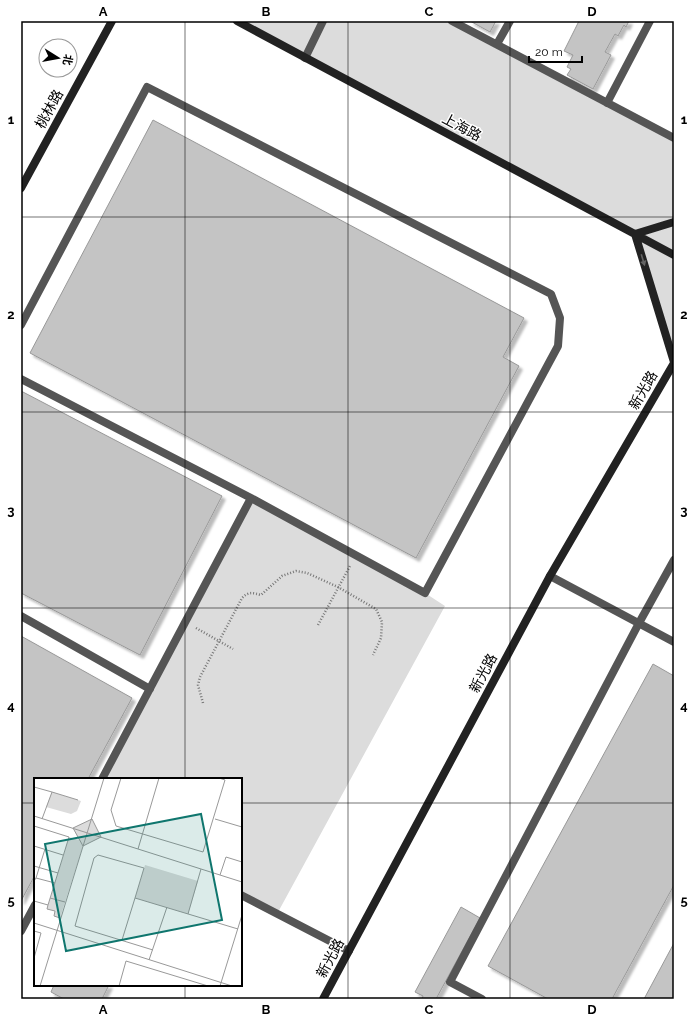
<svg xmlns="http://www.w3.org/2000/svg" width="695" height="1020" font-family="Raleway,'Noto Sans SC',sans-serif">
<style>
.green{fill:#dcdcdc}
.building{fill:#c4c4c4;stroke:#999;filter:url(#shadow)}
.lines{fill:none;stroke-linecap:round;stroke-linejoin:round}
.path{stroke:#777;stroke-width:2.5;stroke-dasharray:1 2;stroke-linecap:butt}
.lane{stroke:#555;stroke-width:8}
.secondary{stroke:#222;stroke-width:8}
.oneway{fill:#646464}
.grid{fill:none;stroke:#000;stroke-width:1;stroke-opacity:0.55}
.labels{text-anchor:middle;stroke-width:3;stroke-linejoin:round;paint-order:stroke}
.street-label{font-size:14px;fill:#000;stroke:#fff}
.inset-road{fill:none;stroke:#999;stroke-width:1}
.view{fill:#0f766e;fill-opacity:0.15;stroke:#0f766e;stroke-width:2}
.inset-edge{fill:none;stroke:#000;stroke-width:2}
.neatline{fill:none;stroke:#000;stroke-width:1.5}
.grid-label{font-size:13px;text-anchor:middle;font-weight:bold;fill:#000}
</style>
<defs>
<filter id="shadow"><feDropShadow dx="3.5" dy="3.5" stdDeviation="1" flood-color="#0004"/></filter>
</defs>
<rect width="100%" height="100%" fill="#fff"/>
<path class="green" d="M 237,21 L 452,21 L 674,138 L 674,362 L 635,234 Z
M 251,498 L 425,593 L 445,606 L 277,914 L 241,895 L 241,779 L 102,779 Z"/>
<path class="building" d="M 470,21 L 496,21 L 490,32 Z
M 579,21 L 629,21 L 626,27 L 624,25 L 618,36 L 615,34 L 605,52 L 611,55 L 593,89 L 567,75 L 571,69 L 567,67 L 573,55 L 564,51 Z
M 153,120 L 524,318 L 503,357 L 519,366 L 416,558 L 30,353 Z
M 21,391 L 222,496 L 140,655 L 21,593 Z
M 21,636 L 132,698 L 88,779 L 35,779 L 35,875 L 21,901 Z
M 653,664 L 674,676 L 674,885 L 612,999 L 548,999 L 488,966 Z
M 461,907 L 480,918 L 436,999 L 422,999 L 423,996 L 415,992 Z
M 674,943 L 674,999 L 644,999 Z
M 54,985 L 109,985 L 102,999 L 64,999 L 51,992 Z"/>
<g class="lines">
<path class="path" d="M 318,625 L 350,566
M 196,628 L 233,649
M 203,703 L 198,685 L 200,677 L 242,598 C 249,591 253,593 261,595 L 282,576 L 296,571 L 307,573 L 338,587 L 376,609 L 382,622 L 381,638 L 373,655"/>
<path class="lane" d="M 452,21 L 674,138
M 497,44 L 510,21
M 305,58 L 323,21
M 607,103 L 650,21
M 21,325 L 147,87 L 551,294 L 560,318 L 558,346 L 425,593 L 251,498 L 102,779
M 21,379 L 251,498
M 550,576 L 674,642
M 21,616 L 150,689
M 241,895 L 349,951
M 21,931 L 35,905
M 482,999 L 450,982 L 639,623 L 674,560"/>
<path class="secondary" d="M 237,21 L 674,255
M 21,188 L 112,21
M 674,222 L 635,234 L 674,362
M 323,999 L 550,576 L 674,363"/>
</g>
<defs><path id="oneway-solid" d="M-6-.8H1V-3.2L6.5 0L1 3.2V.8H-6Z"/></defs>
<use class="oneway" href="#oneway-solid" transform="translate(643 260) rotate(73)"/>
<path class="grid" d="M 185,21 L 185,779M 348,21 L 348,999M 510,21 L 510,999M 21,217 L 674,217M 21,412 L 674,412M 21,608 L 674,608M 21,803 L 35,803M 241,803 L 674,803M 185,985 L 185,999"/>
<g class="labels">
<g class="street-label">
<text transform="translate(49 109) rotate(-61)" y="5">桃林路</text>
<text transform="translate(462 127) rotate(28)" y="5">上海路</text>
<text transform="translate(643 390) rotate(-60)" y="5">新光路</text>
<text transform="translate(483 673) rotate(-62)" y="5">新光路</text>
<text transform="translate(330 958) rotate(-62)" y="5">新光路</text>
</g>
</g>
<g transform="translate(34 778)">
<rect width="208" height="208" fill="#fff"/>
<path d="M 18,14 L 47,23 L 43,33 L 37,36 L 12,29 ZM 58,41 L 67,59 L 49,68 L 26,140 L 20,138 L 21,133 L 13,131 L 35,59 L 45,62 L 39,50 ZM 111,87 L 164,103 L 154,136 L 101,120 Z" fill="#dcdcdc"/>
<path class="inset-road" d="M 87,0 L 77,32 L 82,48 L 169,74 L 191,2 L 185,0M 0,9 L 18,14 L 8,41M 18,14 L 44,22M 0,38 L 208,104M 58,41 L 67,59 L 49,68 L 39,50 ZM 181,41 L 208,49M 0,48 L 35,59 L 14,127 L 0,123M 0,68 L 29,77M 104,71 L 125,0M 0,88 L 24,95M 186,97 L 192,79 L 208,84M 2,100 L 11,71M 0,103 L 2,100 L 21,105M 16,120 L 31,124M 14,127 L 13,131 L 21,133 L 20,138 L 26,140M 154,136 L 167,91M 0,145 L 198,208M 0,153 L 7,155 L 0,180M 88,162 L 101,120M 119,172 L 41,148 L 60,80 L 64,77 L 110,90 L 101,120 L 204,151M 115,182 L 133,129M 6,208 L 70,0M 85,208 L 92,183 L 174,208M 186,208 L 208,137"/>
<path class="view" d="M 167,36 L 188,142 L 32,173 L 11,66 Z"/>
<rect width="208" height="208" class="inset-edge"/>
</g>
<rect width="695" height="1020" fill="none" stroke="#ffffff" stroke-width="44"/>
<g transform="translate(58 58) rotate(101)"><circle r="19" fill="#ffffff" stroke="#999999"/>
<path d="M0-3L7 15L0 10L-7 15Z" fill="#000000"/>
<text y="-6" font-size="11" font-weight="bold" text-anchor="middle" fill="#000000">北</text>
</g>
<path d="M529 56v6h53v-6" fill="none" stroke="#000000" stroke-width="2"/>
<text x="535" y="56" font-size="12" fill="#000000" stroke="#ffffff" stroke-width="3" paint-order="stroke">20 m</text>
<rect x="22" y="22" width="651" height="976" class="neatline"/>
<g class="grid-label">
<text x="103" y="16">A</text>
<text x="266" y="16">B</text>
<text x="429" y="16">C</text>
<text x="592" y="16">D</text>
<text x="11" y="124">1</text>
<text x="684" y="124">1</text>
<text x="11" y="319">2</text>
<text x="684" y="319">2</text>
<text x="11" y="515">3</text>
<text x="684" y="515">3</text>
<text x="11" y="710">4</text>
<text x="684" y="710">4</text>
<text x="11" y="905">5</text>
<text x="684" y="905">5</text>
<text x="103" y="1014">A</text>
<text x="266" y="1014">B</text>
<text x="429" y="1014">C</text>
<text x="592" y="1014">D</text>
</g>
</svg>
